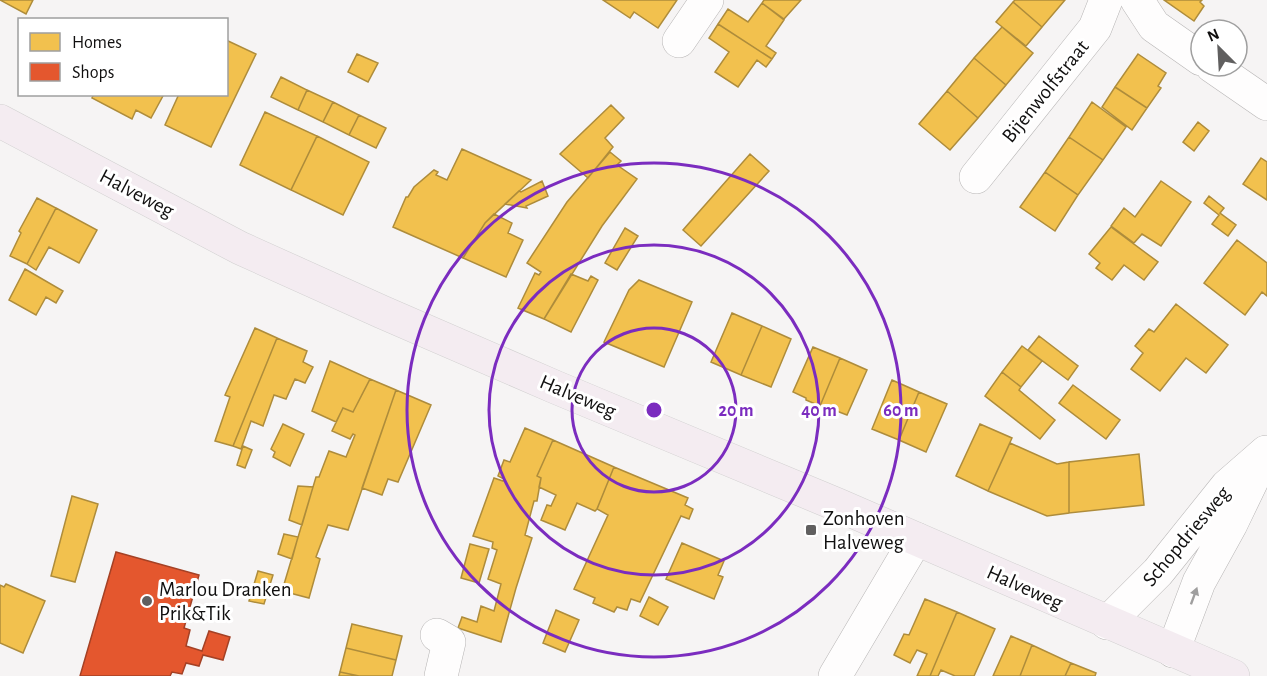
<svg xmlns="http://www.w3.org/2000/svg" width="1267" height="676" font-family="'Alegreya Sans',sans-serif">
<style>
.homes{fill:#f2c14e;stroke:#ae8c3b;stroke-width:1.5}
.shops{fill:#e4572e;stroke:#a44125;stroke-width:1.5}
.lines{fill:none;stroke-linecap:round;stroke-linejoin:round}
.minor-casing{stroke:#b7b5b5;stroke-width:34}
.major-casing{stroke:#d1d0d0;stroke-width:34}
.minor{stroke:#fefdfd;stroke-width:33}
.major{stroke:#f4ecf1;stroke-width:33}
.oneway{fill:#9f9e9e}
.ring{fill:none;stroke:#7b2cbf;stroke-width:3}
.poi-dot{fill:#605f5f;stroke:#fff;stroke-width:2}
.labels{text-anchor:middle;stroke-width:6;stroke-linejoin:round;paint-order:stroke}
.street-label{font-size:21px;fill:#100f0f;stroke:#fff}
.poi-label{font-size:21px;fill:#100f0f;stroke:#fff;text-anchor:start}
.centre{fill:#7b2cbf;stroke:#fff;stroke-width:3}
.ring-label{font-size:18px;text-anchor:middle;font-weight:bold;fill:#7b2cbf;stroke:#fff;stroke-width:6;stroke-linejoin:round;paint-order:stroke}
</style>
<rect width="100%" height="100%" fill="#f6f4f4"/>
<path class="homes" d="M 0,0 L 33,0 L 26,14 Z
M 603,0 L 677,0 L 658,28 L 634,12 L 630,18 Z
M 764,0 L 801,0 L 784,19 L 762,3 Z
M 1015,0 L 1065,0 L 1042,27 L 1013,2 Z
M 1164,0 L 1202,0 L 1200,2 L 1204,6 L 1194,21 Z
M 1013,2 L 1042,27 L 1026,46 L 996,22 Z
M 762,3 L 784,20 L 766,46 L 776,53 L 772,59 L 718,24 L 728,9 L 748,22 Z
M 718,24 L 772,59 L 766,67 L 757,60 L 738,87 L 715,72 L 729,52 L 709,38 Z
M 1002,27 L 1033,53 L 1006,85 L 974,58 Z
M 226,40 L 256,54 L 211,147 L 165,125 L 179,94 L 226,94 Z
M 357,54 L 378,63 L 368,82 L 348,72 Z
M 1138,54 L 1166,73 L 1158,86 L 1161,88 L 1147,108 L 1115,87 Z
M 974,58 L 1006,85 L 978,118 L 947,91 Z
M 281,77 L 307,90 L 298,110 L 271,97 Z
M 1115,87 L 1147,108 L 1132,130 L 1102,107 Z
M 307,90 L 333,102 L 323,122 L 298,110 Z
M 947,91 L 978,118 L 950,150 L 919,124 Z
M 94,94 L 164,94 L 151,118 L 136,110 L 132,119 L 92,98 Z
M 333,102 L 359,115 L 349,135 L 323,122 Z
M 1092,102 L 1126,127 L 1103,160 L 1069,137 Z
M 611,105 L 624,118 L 605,138 L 613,147 L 588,178 L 560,154 Z
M 265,112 L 317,136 L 291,190 L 240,165 Z
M 359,115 L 386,128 L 376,148 L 349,135 Z
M 1198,122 L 1209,131 L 1194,151 L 1183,142 Z
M 317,136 L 369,162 L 343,215 L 291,190 Z
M 1069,137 L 1103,160 L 1078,195 L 1045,172 Z
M 462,149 L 531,180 L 485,223 L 463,258 L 393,227 L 406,197 L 408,197 L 414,187 L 434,170 L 438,172 L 436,175 L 447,180 Z
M 610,152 L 621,161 L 617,165 L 637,179 L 602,226 L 544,319 L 518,308 L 535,273 L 539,275 L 541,272 L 527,263 L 567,202 Z
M 750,154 L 769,171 L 701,246 L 683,230 Z
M 1261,158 L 1267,162 L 1267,200 L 1243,184 Z
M 1045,172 L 1078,195 L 1055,231 L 1020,207 Z
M 542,181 L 548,196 L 526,206 L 527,208 L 505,204 L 519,191 L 521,192 Z
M 1161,181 L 1191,202 L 1161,246 L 1142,234 L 1134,243 L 1111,226 L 1124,208 L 1135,217 Z
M 1209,196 L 1224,208 L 1220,213 L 1236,225 L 1228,236 L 1212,224 L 1219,215 L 1204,203 Z
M 37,198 L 56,208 L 27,264 L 10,256 L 21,233 L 19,231 Z
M 56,208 L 97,230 L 79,263 L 49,247 L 36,270 L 27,264 Z
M 494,214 L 512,223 L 508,233 L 523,240 L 506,277 L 463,258 L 485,223 Z
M 1111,227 L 1158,262 L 1144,280 L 1124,265 L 1112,280 L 1096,268 L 1100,263 L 1089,254 Z
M 625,228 L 638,236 L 617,270 L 605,263 Z
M 1237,240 L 1267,263 L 1267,296 L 1262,292 L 1245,315 L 1204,283 Z
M 25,269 L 63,291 L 56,303 L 46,297 L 36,315 L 9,300 Z
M 571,274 L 588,281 L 591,276 L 598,280 L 571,332 L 544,319 Z
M 639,280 L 692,302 L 664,367 L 604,342 L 629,290 Z
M 1176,304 L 1228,345 L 1206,373 L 1186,358 L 1160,391 L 1131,369 L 1143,353 L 1135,346 L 1149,329 L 1154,332 Z
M 732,313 L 762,326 L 741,375 L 711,362 Z
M 762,326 L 791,339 L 771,387 L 741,375 Z
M 255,328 L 277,338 L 233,446 L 215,441 L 230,397 L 225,395 Z
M 1039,336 L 1078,366 L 1068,380 L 1028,350 Z
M 277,338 L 307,351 L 303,362 L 313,367 L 305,383 L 295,379 L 286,399 L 274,395 L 263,426 L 251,421 L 241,449 L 233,446 Z
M 1022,346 L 1042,361 L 1021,387 L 1002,372 Z
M 813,347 L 840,358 L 820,406 L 806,400 L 806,398 L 793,392 Z
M 840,358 L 867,370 L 847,415 L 834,410 L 833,412 L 820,406 Z
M 330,361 L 370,379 L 353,412 L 343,408 L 336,422 L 312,411 Z
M 1002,372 L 1021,387 L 1019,390 L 1055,420 L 1040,439 L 985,396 Z
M 370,379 L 396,390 L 348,530 L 328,525 L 316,557 L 320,559 L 309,598 L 282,591 L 316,477 L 319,477 L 329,451 L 346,457 L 355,435 L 353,434 L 350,439 L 332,431 L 343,408 L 353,412 Z
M 892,380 L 919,392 L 899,440 L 872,429 Z
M 1073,385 L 1120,420 L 1106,439 L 1059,403 Z
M 396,390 L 431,405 L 398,482 L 388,479 L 382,495 L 362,488 Z
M 919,392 L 947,404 L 926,452 L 899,440 Z
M 283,424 L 304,434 L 290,466 L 273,457 L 275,452 L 271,449 Z
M 980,424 L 1012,438 L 988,491 L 956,476 Z
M 525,428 L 553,440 L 537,476 L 541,478 L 537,501 L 534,501 L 525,535 L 532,538 L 516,588 L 501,642 L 458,628 L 462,617 L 477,622 L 481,606 L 494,611 L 501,584 L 488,579 L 497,550 L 492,548 L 493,542 L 473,536 L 494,478 L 503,481 L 504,479 L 498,476 L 504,460 L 510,462 Z
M 553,440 L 614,467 L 597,509 L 595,511 L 577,503 L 565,530 L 541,520 L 547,505 L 551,506 L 556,495 L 539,487 L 541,478 L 537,476 Z
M 1010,443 L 1057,464 L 1069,462 L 1069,513 L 1047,516 L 988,491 Z
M 243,446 L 252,450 L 245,468 L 237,465 Z
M 1139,454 L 1144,505 L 1069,513 L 1069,462 Z
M 614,467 L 688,498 L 685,505 L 693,509 L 689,519 L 681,516 L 640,602 L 631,599 L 627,610 L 617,607 L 614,612 L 593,603 L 595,598 L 574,589 L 608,515 L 597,509 Z
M 298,486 L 313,487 L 302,525 L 289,520 Z
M 72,496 L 98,504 L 75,582 L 51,576 Z
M 284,534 L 298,537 L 292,559 L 278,554 Z
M 682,543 L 724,561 L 718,575 L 723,577 L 714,599 L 666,579 Z
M 470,544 L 489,549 L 479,583 L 461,578 Z
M 258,571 L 273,575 L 264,604 L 249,601 Z
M 6,584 L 45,601 L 23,653 L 0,643 L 0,585 L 4,587 Z
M 649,597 L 668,607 L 658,625 L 640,616 Z
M 925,599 L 957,612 L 930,676 L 917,676 L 927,654 L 917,650 L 910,663 L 894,655 L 904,634 L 909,635 Z
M 556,610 L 579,620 L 565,652 L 543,643 Z
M 957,612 L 995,629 L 974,676 L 955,676 L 941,670 L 938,676 L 930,676 Z
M 352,624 L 402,636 L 396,660 L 346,648 Z
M 1011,636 L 1032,645 L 1020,676 L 993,676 Z
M 1032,645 L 1071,663 L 1065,676 L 1020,676 Z
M 346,648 L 396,660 L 392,676 L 359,676 L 340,672 Z
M 1071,663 L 1096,673 L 1095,676 L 1065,676 Z
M 340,672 L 359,676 L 339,676 Z"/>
<path class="shops" d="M 116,552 L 199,575 L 184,628 L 190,630 L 186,646 L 202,651 L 209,631 L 230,637 L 223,660 L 203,655 L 199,666 L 186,663 L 182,674 L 172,672 L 170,676 L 80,676 Z"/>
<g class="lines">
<defs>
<path id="minor" d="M 1137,0 L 1154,26 L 1201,59
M 679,41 L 707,0
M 1212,66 L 1267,104
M 976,177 L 1095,28 L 1106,0
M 1107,623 L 1158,572 L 1227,486 L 1266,452
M 437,635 L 449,642 L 441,676
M 1173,651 L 1199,582 L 1231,524 L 1257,470
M 835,676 L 916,539"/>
<path id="major" d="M 0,121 L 240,248 L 382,312 L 555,387 L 838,505 L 1233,676"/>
</defs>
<use href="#minor" class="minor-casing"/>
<use href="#major" class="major-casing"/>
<use href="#minor" class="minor"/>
<use href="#major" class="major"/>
</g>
<defs><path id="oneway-solid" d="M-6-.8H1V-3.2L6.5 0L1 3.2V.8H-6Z" transform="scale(1.5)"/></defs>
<use class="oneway" href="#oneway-solid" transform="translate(1194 596) rotate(-70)"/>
<g class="ring">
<circle cx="654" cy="410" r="82"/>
<circle cx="654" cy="410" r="165"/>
<circle cx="654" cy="410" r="247"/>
</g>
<g class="poi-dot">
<rect x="805" y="524" width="12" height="12" rx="3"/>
<circle cx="147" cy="601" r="6"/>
</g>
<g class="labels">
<g class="street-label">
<text transform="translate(1045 91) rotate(-51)" y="7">Bijenwolfstraat</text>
<text transform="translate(137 193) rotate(28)" y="7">Halveweg</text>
<text transform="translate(578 396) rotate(23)" y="7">Halveweg</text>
<text transform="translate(1186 536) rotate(-50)" y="7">Schopdriesweg</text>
<text transform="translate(1025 587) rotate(24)" y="7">Halveweg</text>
</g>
<g class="poi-label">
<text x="823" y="525">Zonhoven<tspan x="823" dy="24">Halveweg</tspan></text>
<text x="159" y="596">Marlou Dranken<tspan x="159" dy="24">Prik&amp;Tik</tspan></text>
</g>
</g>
<circle cx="654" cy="410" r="9" class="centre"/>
<g class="ring-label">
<text x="736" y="416">20 m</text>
<text x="819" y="416">40 m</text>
<text x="901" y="416">60 m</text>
</g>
<rect x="18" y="18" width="210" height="78" fill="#ffffff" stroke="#9f9f9f" stroke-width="1.5"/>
<rect x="30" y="33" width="30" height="18" fill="#f2c14e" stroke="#9f9f9f" stroke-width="1.5"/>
<text x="72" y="48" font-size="18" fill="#100f0f">Homes</text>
<rect x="30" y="63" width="30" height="18" fill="#e4572e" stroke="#9f9f9f" stroke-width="1.5"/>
<text x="72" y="78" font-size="18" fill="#100f0f">Shops</text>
<g transform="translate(1219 48) rotate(336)"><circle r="28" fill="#ffffff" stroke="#9f9f9f" stroke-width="1.5"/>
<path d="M0-4.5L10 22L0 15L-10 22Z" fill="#605f5f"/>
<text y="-9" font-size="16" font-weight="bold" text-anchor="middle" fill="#100f0f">N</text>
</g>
</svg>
